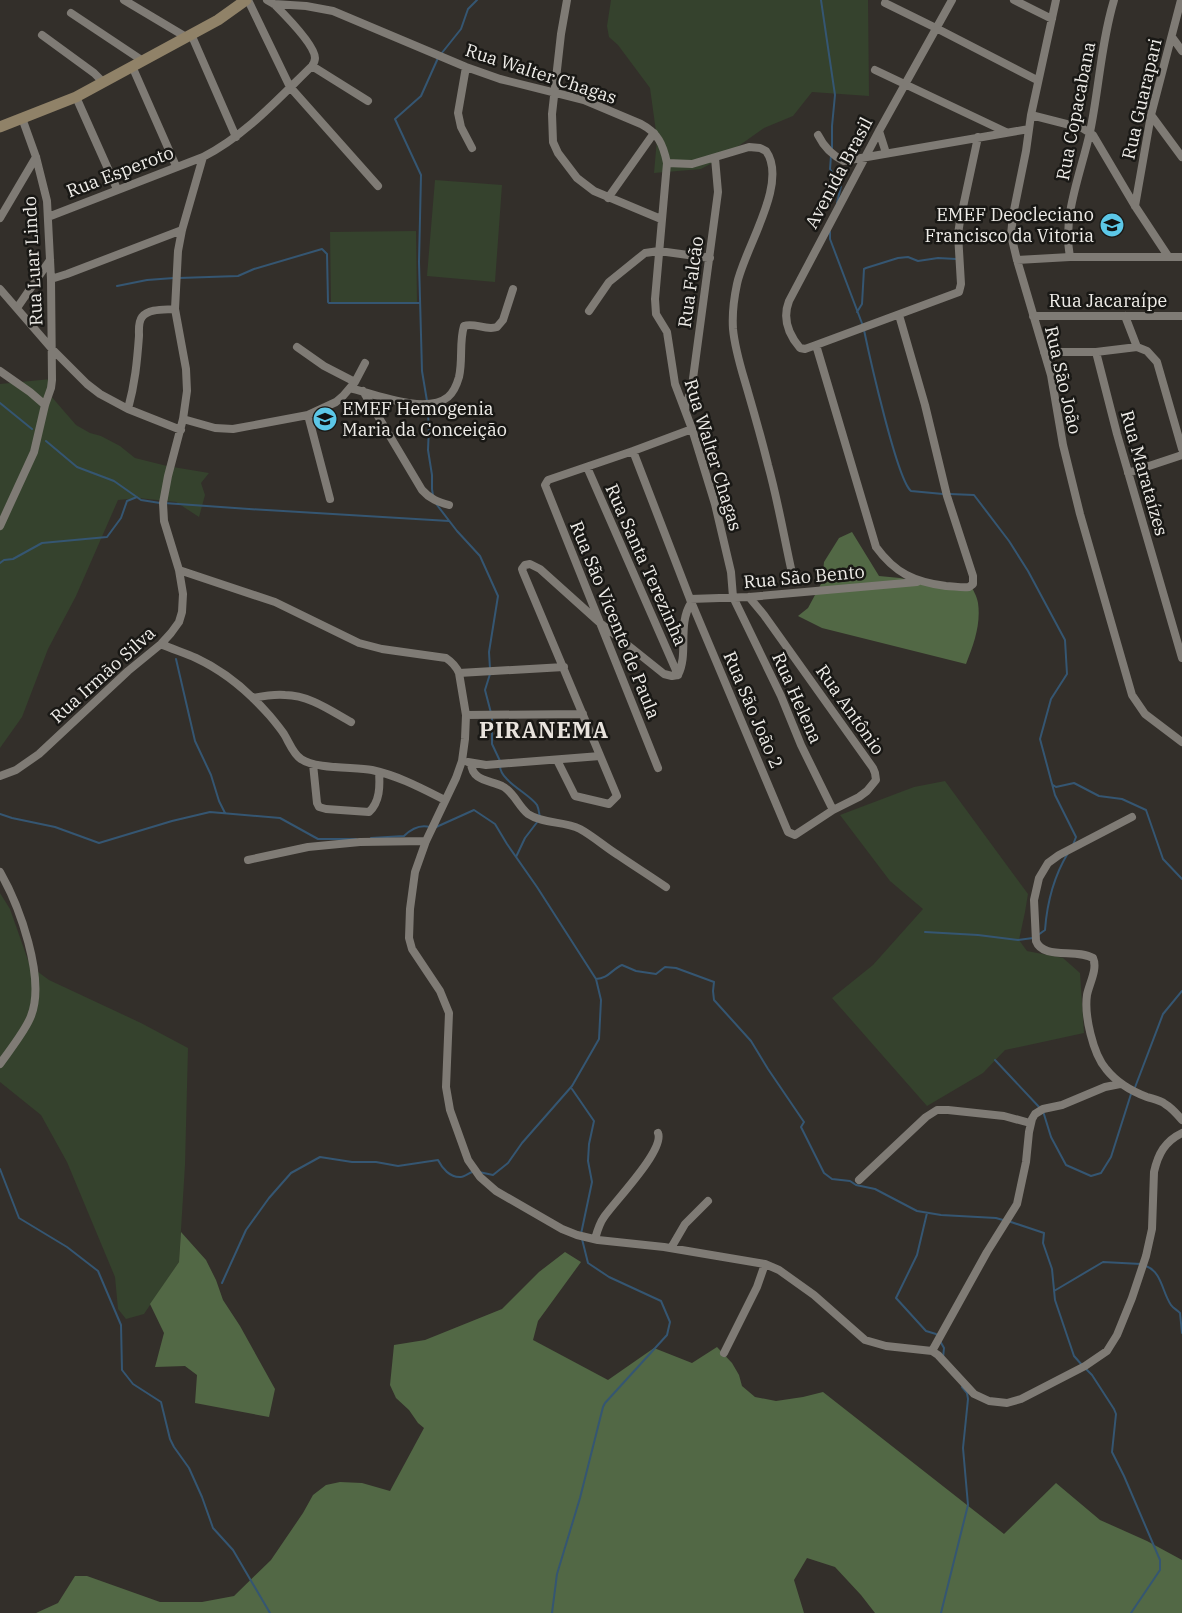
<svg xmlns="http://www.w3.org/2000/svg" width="1182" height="1613" font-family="'IBM Plex Serif',serif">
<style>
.green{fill:#35422d}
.forest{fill:#526845}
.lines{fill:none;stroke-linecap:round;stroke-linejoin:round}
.stream{stroke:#355672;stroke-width:2}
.street{stroke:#7f7b75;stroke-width:8}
.secondary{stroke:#908268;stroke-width:11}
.labels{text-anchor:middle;stroke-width:5;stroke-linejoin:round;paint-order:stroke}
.street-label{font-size:18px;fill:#efede9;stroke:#191815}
.poi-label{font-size:18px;fill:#efede9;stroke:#191815;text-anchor:end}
.district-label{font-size:22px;font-weight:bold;letter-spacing:1px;fill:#e8e3dd;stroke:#191815}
</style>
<rect width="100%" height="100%" fill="#332f2a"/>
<path class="green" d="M 611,0 L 868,0 L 869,96 L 812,92 L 793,116 L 764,128 L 723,157 L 701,169 L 654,173 L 657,139 L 650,88 L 618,45 L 609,37 L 607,26 Z
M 435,180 L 502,185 L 495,282 L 427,276 Z
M 416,231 L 417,302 L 331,303 L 330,232 Z
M 51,379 L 50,395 L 76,425 L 90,433 L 101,436 L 120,446 L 135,458 L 167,466 L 209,473 L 201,483 L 205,495 L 199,517 L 176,502 L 138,498 L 118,500 L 76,596 L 48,649 L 22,717 L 0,748 L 0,384 Z
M 945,781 L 1028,894 L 1025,912 L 1019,940 L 1027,951 L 1063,958 L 1080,973 L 1084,1033 L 1005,1050 L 983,1073 L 927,1106 L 832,998 L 873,965 L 923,909 L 890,881 L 840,815 L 914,787 Z
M 0,893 L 10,909 L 30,966 L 49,980 L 141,1023 L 188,1048 L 185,1165 L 179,1262 L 144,1314 L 126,1319 L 118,1309 L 115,1277 L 67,1162 L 41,1115 L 0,1082 Z"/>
<path class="forest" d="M 852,532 L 879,576 L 900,578 L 944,587 L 970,584 C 973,590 977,596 978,603 C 981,624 974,644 966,664 L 822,628 L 798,616 L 808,608 L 822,582 L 824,562 L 839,538 Z
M 181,1232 L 206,1260 L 216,1280 L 223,1300 L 240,1326 L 275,1389 L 269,1417 L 195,1403 L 197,1375 L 185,1366 L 155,1367 L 164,1333 L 150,1304 L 179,1262 Z
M 565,1252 L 581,1262 L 538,1321 L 533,1340 L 608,1380 L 654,1348 L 692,1363 L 717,1347 L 732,1363 L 739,1375 L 742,1386 L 755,1397 L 776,1401 L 803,1397 L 823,1392 L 1004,1534 L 1056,1483 L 1100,1520 L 1147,1541 L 1182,1560 L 1182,1613 L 875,1613 L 861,1595 L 835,1567 L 807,1558 L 794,1580 L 804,1613 L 21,1613 L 36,1613 L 58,1603 L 75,1576 L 87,1576 L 160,1602 L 202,1602 L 234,1596 L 271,1560 L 303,1513 L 313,1495 L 326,1485 L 340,1482 L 362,1483 L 390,1491 L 424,1428 L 418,1423 L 409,1410 L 396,1398 L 390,1385 L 394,1345 L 425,1340 L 502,1309 L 539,1272 Z"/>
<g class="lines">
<path class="stream" d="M 821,0 L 835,95 L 832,126 L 832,149
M 441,54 L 461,29 L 468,9 L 477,0
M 831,156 L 830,169 L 841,186 L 837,203
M 830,232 L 830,239 L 863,326
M 179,278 L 238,276 L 254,269 L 322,249 L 327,254 L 328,302 L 329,303 L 420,303
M 117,286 L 147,280 L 174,278
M 857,312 L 862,304 L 864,269 L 866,268 L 898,258 L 908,257 L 918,261 L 938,258 L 956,259
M 864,330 C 869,354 897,480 911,491 L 943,494
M 427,401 L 422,371 L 419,262 L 421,175 L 395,119 L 421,96 L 438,58
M 0,403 L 32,429
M 427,406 L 429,426 L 428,450 L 432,475 L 432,489 L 433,496
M 46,441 L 77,467 L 114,481 L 141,500 L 160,503
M 950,494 L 974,495 L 1009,541 L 1028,571 L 1065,640 L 1067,674 L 1051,699 L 1040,739 L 1055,795 L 1076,837 L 1073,845
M 164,503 L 249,509 L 449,521
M 437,505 L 457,531 L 480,556 L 498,596 L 489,652 L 490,669
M 0,563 L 4,560 L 13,559 L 42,543 L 107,537 L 121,518 L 127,501 L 137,497
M 176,659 L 195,741 L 211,775 L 219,801 L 225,813
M 490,674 L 485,690 L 491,713
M 492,717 L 492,744 L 500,761
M 500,766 C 500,781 530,794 537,805 C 539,809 539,814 540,817
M 1053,785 L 1056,787 L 1074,783 L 1099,796 L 1122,799 L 1146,810 L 1163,859 L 1182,879
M 0,814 L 12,818 L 55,827 L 99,843 L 172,821 L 210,812 L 280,818 L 318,839 L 356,839
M 434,828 L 474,810 L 495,824 L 507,844 L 537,887 L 596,979 L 601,1000 L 599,1039 L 572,1086 L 522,1143 L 508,1163 L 493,1175 L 479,1172
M 371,838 L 404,836 C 411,829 419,824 430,827
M 516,857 L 525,838 L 538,821
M 925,932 L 978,935 L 1018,940 L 1033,938
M 1038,935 L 1045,930 C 1047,903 1054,876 1068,853
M 596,979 C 608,979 612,969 622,965 L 636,971 L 656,974 L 665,967 L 676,968 L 714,982 L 713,991 L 714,1000 L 751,1041 L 768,1069 L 804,1122 L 801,1127 L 824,1173 L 832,1179 L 850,1181 L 856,1185 L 875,1189 L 917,1211 L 941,1215 L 996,1218 L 1003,1220
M 995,1060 L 1040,1108
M 572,1089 L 594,1121 L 589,1144 L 588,1161 L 592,1182 L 581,1234
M 1134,1090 L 1163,1014 L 1182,991
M 1043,1111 L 1051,1137 L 1066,1165 L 1091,1176 L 1101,1173 L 1111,1157 L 1131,1094
M 0,1169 L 19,1218 L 67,1247 L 98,1271 L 121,1325 L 122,1370 L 133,1384 L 161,1402 L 170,1439 L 174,1447 L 189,1468 L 202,1497 L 213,1528 L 233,1550 L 270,1613
M 927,1213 L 917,1255 L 896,1298 L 926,1331 L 936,1334 L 938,1337
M 1008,1221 L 1044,1233 L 1043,1243 L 1052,1269 L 1055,1300 L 1074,1356 L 1082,1365
M 1146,1266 C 1162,1272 1162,1292 1171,1305 C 1173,1308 1177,1310 1180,1313 L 1182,1333
M 222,1283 L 246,1230 L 269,1198 L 291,1173 L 320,1157 L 352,1162 L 376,1162 L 398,1166 L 438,1160 C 442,1168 450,1178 461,1177 C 464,1177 469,1173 472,1172
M 1054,1291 L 1103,1262 L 1141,1264
M 940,1341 L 944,1348 L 943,1358
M 1085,1368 L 1092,1375 L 1114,1409 L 1116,1414 L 1112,1452 L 1124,1476 L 1160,1560 L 1160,1570 L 1131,1613
M 552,1613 L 557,1574 L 580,1498 L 603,1407 L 605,1403 L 667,1335 L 670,1322 L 661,1301 L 609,1277 L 588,1263 L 582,1239
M 941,1613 L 968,1505 L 963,1448 L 968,1399 L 967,1393 L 962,1387"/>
<path class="street" d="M 124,0 L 186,37
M 248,0 L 290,87 L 378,186
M 567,0 L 561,34 L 552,114 L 553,142 L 558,153 L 577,178 L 594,191 L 661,219
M 952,0 L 879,131 L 789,301 C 782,319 788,334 800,348 L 805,349 L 816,345 L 959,292 L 961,284 L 958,234 L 960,221 L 978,137
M 1014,0 L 1052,19
M 1056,0 L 1031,115 L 1026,151 L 1013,215 L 1011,235 L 1017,260 L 1051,375 L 1063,445 L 1080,514 L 1132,695 L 1145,714 L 1182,742
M 885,3 L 936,28 L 1037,80
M 274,4 L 306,6 L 333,11 L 466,67 L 500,79 L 584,100 L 641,124 C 658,133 663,144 667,163 L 655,299 L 656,314 L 667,332 L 675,384 L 692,429 L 715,504 L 731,572 L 733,597 L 781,696 L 801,745 L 833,810
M 71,13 L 143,61
M 191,34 L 236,137
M 42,35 L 94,73 L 103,82
M 1172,37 L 1182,51
M 132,66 L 176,166
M 312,66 L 368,101
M 466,67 L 458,113 L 461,127 L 472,148
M 875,70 L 1006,132
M 76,97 L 117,189
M 1031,115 L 1082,128 L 1093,135 L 1135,206 L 1168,256
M 1151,115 L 1182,157
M 879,131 L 886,153
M 818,135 C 824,147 831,155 844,161 L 1029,129
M 667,163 L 692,164 L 749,147 L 760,148 L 766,151 C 789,183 744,249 737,284 C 734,298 732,314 733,329 C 735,351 742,371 748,392 C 755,416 762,441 768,465 C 778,501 784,537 792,573
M 608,198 L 654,133
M 1135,206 L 1151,115 L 1181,0
M 48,217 L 203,157 C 245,136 279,98 312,66 C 314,63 315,61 315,58 C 315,45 284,14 274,4 L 267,0
M 0,218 L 36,157
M 1070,257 C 1062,216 1081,173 1090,132 C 1099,89 1101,43 1114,0
M 1017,260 L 1070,257 L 1182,257
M 51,279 L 67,274 L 182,230
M 0,289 L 52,349 L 87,384 L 100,394 L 128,409 L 181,430
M 17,308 L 50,260
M 589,311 L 609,282 L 645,253 L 659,251 L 710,258
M 1033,316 L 1182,316
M 1125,316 L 1137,347
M 816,345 L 876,547 C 895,573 914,582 946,586 C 953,586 962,588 969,587 L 973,584 L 973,576 L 947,496 L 925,405 L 899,315
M 297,347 L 324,366 L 355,382
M 1044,352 L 1096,352 L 1137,347 L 1147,351 L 1157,362 L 1182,449
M 1096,352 L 1117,434 L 1182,658
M 0,371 L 30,392 L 45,405
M 350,388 C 374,394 426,415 448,397 C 454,392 457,384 459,377 C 463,360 459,342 464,326 C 474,322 486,331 497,327 L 503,320 L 513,289
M 363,391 L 422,490 C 430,499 438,502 449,505
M 128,409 C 135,383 137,363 139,336 C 139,330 138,322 142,317 C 149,308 166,310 175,309
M 685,409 L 692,386 L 718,192 L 715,158
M 308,415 L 330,499
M 183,419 L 215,428 L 233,429 L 308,415 L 336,402 L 343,396 L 355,382 L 365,363
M 633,451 L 690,599 L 788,832 L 795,835 L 833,810 L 859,797 L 867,791 L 876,780 L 875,773 L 873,768 L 764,615 L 749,597
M 587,467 L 678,675
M 1128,473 L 1182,455
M 0,526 L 34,452 L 45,405 L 51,388 L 52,380 L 51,279 L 47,201 L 36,157 L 22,118
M 179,570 L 275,602 L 359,643 L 382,649 L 446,658 C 452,662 456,666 459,673 L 466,715 L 465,739 L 462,761 L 456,778 L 426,841 L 415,872 L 410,909 L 409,938 L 412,949 L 440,991 L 449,1013 L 446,1087 L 450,1110 L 468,1160 L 480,1177 L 496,1191 L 562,1229 L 577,1235 L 598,1240 L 664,1247 L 765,1264 L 779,1270 L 814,1295 L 865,1340 L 886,1346 L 932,1351 L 938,1355 L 974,1394 L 989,1401 L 1007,1403 L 1021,1399 L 1085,1366 L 1107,1351 L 1117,1335 L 1132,1298 L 1146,1256 L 1152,1229 L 1154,1172 C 1158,1154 1165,1141 1182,1133
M 690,599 L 749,597 L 917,582
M 161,644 C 172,649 185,653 196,658 C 224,671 250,693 270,716 C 275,722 280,728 284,734 C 289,742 293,754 301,759 C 315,769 354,767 372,770 C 399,776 421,788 445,800
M 459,673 L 564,667
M 678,675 C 689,654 677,625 691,603
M 253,698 C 263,696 274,694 285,695 C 309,695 331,711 351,722
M 466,715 L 583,714
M 557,760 L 575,796 L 609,804 L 617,796 L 523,572 L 522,569 L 525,565 L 530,564 L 540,569 L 599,622 L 664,674 L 672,676 L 678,675
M 468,762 L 486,765 L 600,756
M 471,763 C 472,781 489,780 502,786 C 514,792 518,806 528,814 C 543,824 564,821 580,829 C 593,836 605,847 618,855 C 634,866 650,876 666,887
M 313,764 L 317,803 L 319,807 L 326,809 L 369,812 C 380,802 380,786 379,772
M 658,768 L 545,485 L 548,480 L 633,451 L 692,429
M 0,776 L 16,770 L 39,754 L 128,671 L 161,644 L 171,633 L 179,622 L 182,612 L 183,594 L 179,570 L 164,521 L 163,503 L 168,476 L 183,419 L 187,391 L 186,369 L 175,309 L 178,251 L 182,230 L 203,157
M 1132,817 L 1059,855 L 1048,863 L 1039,878 L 1034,900 L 1036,941 C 1043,960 1077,948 1093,958 C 1098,969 1089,984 1087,995 C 1084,1015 1093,1054 1106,1069 C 1117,1083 1131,1091 1147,1097 C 1153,1099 1160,1100 1165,1104 C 1172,1108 1177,1114 1182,1120
M 248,860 L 308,847 L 360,842 L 426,841
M 0,872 C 19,905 46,978 31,1016 C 26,1030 9,1051 0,1064
M 859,1180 L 926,1117 L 937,1110 L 948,1110 L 1004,1116 L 1030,1123
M 595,1239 C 597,1232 599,1224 604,1217 C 614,1202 665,1150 658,1133
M 671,1248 L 685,1224 L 708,1201
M 932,1351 L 987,1252 L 1017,1204 L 1026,1162 L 1029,1132 L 1032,1119 L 1035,1114 L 1043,1109 L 1062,1105 L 1105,1087 L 1120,1084
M 724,1353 L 757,1287 L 765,1264"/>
<path class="secondary" d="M 0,127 L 76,97 L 218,20 L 246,0"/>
</g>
<defs>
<symbol id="school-disc" viewBox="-11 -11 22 22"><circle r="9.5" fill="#5cc7e7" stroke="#191815"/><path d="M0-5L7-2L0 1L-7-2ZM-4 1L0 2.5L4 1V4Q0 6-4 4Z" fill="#111"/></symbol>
</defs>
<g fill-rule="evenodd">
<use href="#school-disc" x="1098" y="211" width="28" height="28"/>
<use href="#school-disc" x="311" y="405" width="28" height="28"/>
</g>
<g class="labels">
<g class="street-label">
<text transform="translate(541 74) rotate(18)" y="6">Rua Walter Chagas</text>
<text transform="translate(1142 99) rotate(-77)" y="6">Rua Guarapari</text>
<text transform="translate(1076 111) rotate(-79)" y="6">Rua Copacabana</text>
<text transform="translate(120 172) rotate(-21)" y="6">Rua Esperoto</text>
<text transform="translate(839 173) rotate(-62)" y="6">Avenida Brasil</text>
<text transform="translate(33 261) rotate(-93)" y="6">Rua Luar Lindo</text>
<text transform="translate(691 282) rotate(-82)" y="6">Rua Falcão</text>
<text x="1108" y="307">Rua Jacaraípe</text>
<text transform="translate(1063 380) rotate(77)" y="6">Rua São João</text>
<text transform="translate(713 455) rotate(73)" y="6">Rua Walter Chagas</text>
<text transform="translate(1144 473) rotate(74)" y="6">Rua Marataízes</text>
<text transform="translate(646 565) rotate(66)" y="6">Rua Santa Terezinha</text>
<text transform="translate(804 577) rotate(-5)" y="6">Rua São Bento</text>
<text transform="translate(615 620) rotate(68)" y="6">Rua São Vicente de Paula</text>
<text transform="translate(103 675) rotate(-42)" y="6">Rua Irmão Silva</text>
<text transform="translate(797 698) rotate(66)" y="6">Rua Helena</text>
<text transform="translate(753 710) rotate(67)" y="6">Rua São João 2</text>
<text transform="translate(850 710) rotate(55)" y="6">Rua Antônio</text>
</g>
<g class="poi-label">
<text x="1094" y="221">EMEF Deocleciano<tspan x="1094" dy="21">Francisco da Vitoria</tspan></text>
<text x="342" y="415" text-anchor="start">EMEF Hemogenia<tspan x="342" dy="21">Maria da Conceição</tspan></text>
</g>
<g class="district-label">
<text x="544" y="738">PIRANEMA</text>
</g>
</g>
</svg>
